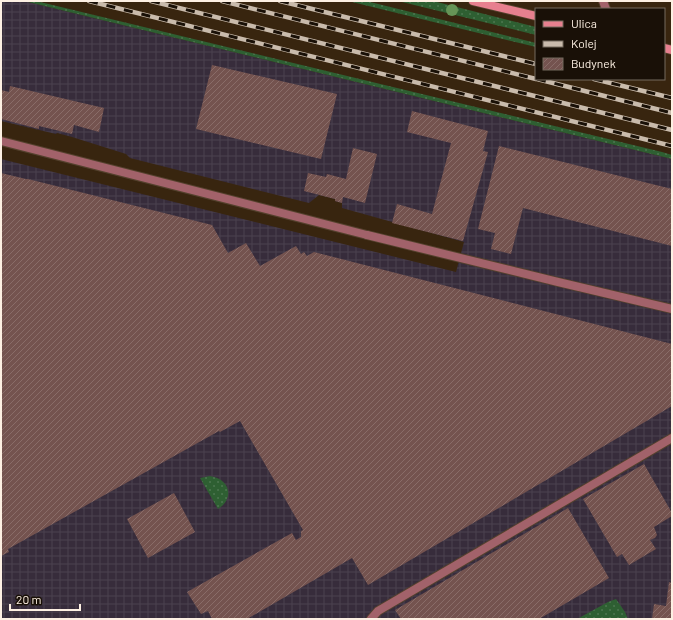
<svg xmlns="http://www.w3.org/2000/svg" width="673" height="620" font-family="Barlow,sans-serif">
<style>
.industrial{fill:url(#industrial-grid)}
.grass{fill:url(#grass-dots)}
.building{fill:url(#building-hatch)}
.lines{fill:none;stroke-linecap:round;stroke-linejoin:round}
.lane-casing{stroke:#54412d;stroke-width:10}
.street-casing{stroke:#54412d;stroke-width:10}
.secondary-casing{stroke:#54412d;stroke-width:10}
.lane{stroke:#a2626a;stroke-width:8}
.street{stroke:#a2626a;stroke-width:8}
.secondary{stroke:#e7808f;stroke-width:8}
.rail-casing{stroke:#c9bbac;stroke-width:4.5}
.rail{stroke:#191007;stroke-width:3;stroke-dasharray:9;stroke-linecap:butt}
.tree{fill:#669457}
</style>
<defs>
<pattern id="industrial-grid" width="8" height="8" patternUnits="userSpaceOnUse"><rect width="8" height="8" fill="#372c3b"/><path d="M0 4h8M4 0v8" fill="none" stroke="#4b414e"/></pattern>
<pattern id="grass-dots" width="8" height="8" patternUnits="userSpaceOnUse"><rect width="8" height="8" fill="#2e5f32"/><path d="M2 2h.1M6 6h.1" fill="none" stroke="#4d7650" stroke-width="1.8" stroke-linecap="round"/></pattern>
<pattern id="building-hatch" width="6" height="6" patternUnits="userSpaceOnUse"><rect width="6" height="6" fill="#74534f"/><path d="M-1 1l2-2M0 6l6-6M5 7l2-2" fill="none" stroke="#896c68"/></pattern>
</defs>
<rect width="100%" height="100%" fill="#38250f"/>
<path class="industrial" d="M 1,1 L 24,1 L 672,159 L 672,619 L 1,619 L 1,159 L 456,272 L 464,242 L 342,208 L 342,203 L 335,201 L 335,199 L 319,195 L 309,203 L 130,158 L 126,154 L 72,137 L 57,133 L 56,134 L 1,121 Z"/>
<path class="grass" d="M 24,1 L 36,1 L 662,152 L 672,155 L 672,159 Z
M 348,1 L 366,1 L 536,43 L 536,47 Z
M 398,1 L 433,1 L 536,27 L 536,35 Z
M 210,476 C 230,479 235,498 218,509 L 200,478 Z
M 616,599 L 625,612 L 628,619 L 577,619 L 608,602 Z"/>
<path class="building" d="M 212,65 L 337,94 L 321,159 L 196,129 Z
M 10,86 L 104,108 L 99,132 L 74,125 L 72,134 L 39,126 L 39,129 L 1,119 L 1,90 L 9,92 Z
M 412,111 L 488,131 L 483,151 L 488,152 L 463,241 L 392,223 L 397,204 L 432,214 L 451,143 L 407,132 Z
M 499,146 L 672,189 L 672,246 L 523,208 L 511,254 L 491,249 L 495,233 L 478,229 Z
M 353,148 L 377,154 L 365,203 L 343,197 L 342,203 L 335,201 L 335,199 L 304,191 L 308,173 L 326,177 L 327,174 L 346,179 Z
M 1,173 L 26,179 L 28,179 L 212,225 L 228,253 L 246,243 L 260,266 L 296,246 L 301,254 L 304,252 L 307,256 L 314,252 L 672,344 L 672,406 L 368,585 L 352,558 L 247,619 L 212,619 L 208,611 L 201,614 L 187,592 L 292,533 L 296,540 L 301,537 L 301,531 L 303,530 L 240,421 L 220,432 L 219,431 L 8,549 L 9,552 L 1,556 Z
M 644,464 L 672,513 L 672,516 L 654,527 L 657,535 L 655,538 L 650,540 L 656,549 L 629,565 L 622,554 L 617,557 L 583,499 Z
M 174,493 L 195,532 L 148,558 L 127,519 Z
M 568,508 L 609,578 L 539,619 L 401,619 L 395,610 Z
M 669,582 L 672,583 L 672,619 L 652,619 L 654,604 L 666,606 Z"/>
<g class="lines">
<defs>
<path id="lane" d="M 367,235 L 558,282 L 672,309
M 371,619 L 378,611 L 672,438"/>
<path id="street" d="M 603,1 L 606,9
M 1,141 L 367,235"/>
<path id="secondary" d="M 473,1 L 536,16
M 664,48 L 672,50"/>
</defs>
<use href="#lane" class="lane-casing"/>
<use href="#street" class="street-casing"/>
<use href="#secondary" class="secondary-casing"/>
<use href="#lane" class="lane"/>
<use href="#street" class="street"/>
<use href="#secondary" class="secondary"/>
<defs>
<path id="rail" d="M 89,1 L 672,146
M 151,1 L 672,130
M 222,1 L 536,79
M 280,1 L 536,64
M 537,79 L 672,113
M 594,79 L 672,98"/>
</defs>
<use href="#rail" class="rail-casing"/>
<use href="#rail" class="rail"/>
</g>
<circle class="tree" cx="452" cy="10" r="6"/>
<rect width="673" height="620" fill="none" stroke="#fdf0e3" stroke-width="4"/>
<rect x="535" y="8" width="130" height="72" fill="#191007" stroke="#746a5f"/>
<rect x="543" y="21" width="20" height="6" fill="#e7808f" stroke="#746a5f"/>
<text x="571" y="28" font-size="12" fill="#fdf0e3">Ulica</text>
<rect x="543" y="41" width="20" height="6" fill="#c9bbac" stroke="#746a5f"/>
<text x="571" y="48" font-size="12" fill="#fdf0e3">Kolej</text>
<rect x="543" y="58" width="20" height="12" fill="url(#building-hatch)" stroke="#746a5f"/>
<text x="571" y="68" font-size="12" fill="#fdf0e3">Budynek</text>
<path d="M10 604v6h70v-6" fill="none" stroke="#fdf0e3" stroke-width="2"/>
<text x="16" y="604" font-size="12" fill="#fdf0e3" stroke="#191007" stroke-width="3" paint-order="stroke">20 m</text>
</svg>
